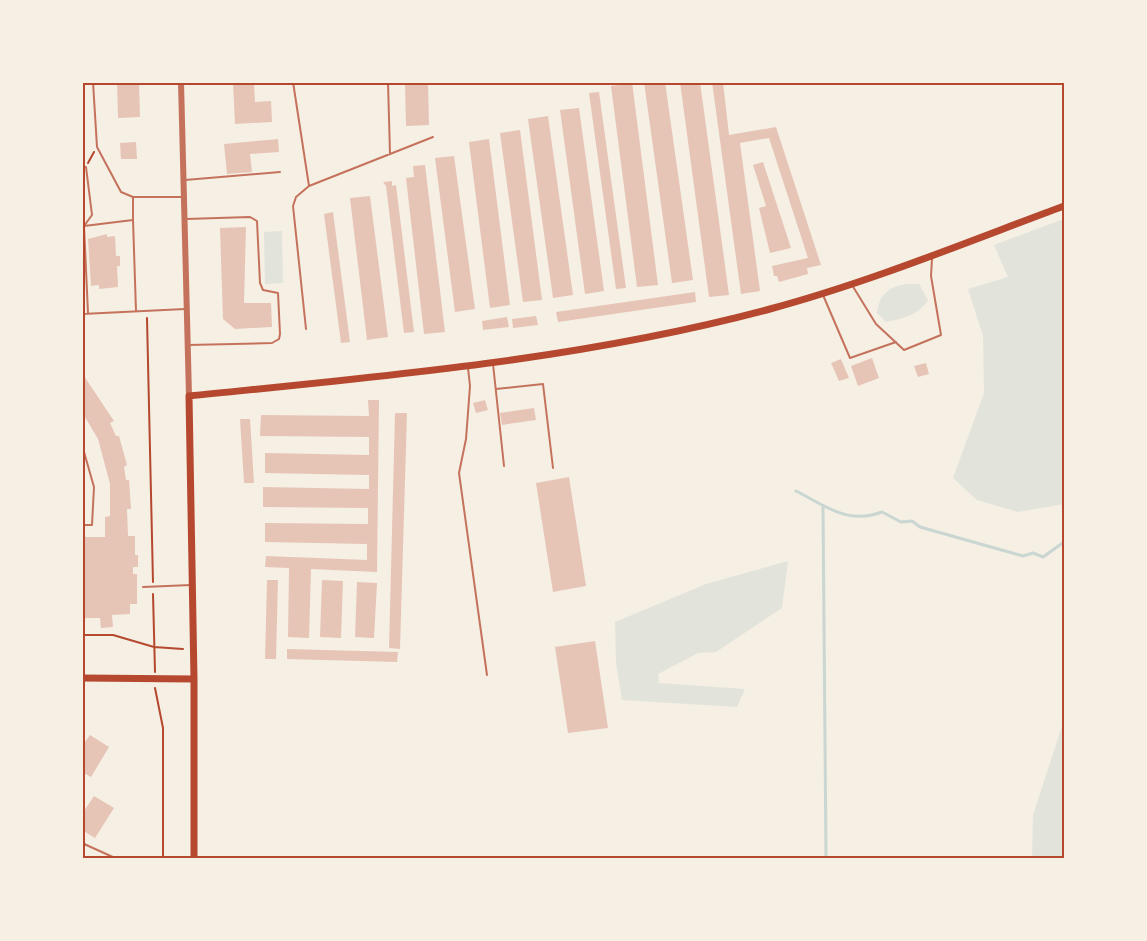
<svg xmlns="http://www.w3.org/2000/svg" width="1147" height="941" font-family="Manrope,sans-serif">
<style>
.green{fill:#e2e4dc}
.lines{fill:none;stroke-linecap:round;stroke-linejoin:round}
.stream{stroke:#c9d6d2;stroke-width:3}
.building{fill:#e6c5b7}
.path{stroke:#b5482f;stroke-width:2}
.service{stroke:#c5725c;stroke-width:2}
.tertiary{stroke:#c5725c;stroke-width:6}
.secondary{stroke:#b5482f;stroke-width:7}
.neatline{fill:none;stroke:#b5482f;stroke-width:2}
</style>
<rect width="100%" height="100%" fill="#f6efe4"/>
<path class="green" d="M 1064,219 L 1064,504 L 1018,512 L 977,500 L 953,478 L 984,393 L 983,336 L 968,289 L 1008,277 L 994,245 Z
M 282,231 L 283,283 L 265,284 L 264,232 Z
M 908,284 L 919,284 L 928,300 C 919,315 902,319 886,322 L 877,313 C 879,294 890,286 908,284 Z
M 788,561 L 782,608 L 716,652 L 698,653 L 658,674 L 659,683 L 745,689 L 737,707 L 622,700 L 616,663 L 615,622 L 706,584 Z
M 1064,720 L 1064,858 L 1032,858 L 1033,815 Z"/>
<g class="lines">
<path class="stream" d="M 796,491 C 826,506 847,525 882,512 L 901,522 L 912,521 L 920,527 L 1023,556 L 1033,553 L 1043,557 L 1064,542
M 823,506 L 826,858"/>
</g>
<path class="building" d="M 117,82 L 139,82 L 140,117 L 118,118 Z
M 233,82 L 254,82 L 255,102 L 271,101 L 272,122 L 235,124 Z
M 405,82 L 428,82 L 429,125 L 406,126 Z
M 619,82 L 632,82 L 658,285 L 637,287 L 611,86 L 619,85 Z
M 644,82 L 665,82 L 693,280 L 672,283 Z
M 680,82 L 700,82 L 729,295 L 709,297 Z
M 712,82 L 723,82 L 729,135 L 776,127 L 821,265 L 807,268 L 808,274 L 779,282 L 777,276 L 774,276 L 772,266 L 808,258 L 769,138 L 740,143 L 760,291 L 741,294 Z
M 599,92 L 626,288 L 616,289 L 589,93 Z
M 579,108 L 604,291 L 585,294 L 560,110 Z
M 548,116 L 573,295 L 553,298 L 528,119 Z
M 520,130 L 542,300 L 523,302 L 500,133 Z
M 278,139 L 279,152 L 250,154 L 252,172 L 227,174 L 224,144 Z
M 489,139 L 510,305 L 490,308 L 469,142 Z
M 136,142 L 137,159 L 121,159 L 120,143 Z
M 454,156 L 475,309 L 455,312 L 435,158 Z
M 763,162 L 791,248 L 770,253 L 759,208 L 766,206 L 753,165 Z
M 425,165 L 445,332 L 424,334 L 406,178 L 414,177 L 413,166 Z
M 392,181 L 392,186 L 396,185 L 414,332 L 404,333 L 386,186 L 383,182 Z
M 370,196 L 388,337 L 367,340 L 350,198 Z
M 333,212 L 350,342 L 341,343 L 324,214 Z
M 246,227 L 244,303 L 271,303 L 272,327 L 235,329 L 223,319 L 220,228 Z
M 107,234 L 107,237 L 115,236 L 116,256 L 120,256 L 120,266 L 117,266 L 118,287 L 99,289 L 99,285 L 91,286 L 88,239 Z
M 695,292 L 696,302 L 558,322 L 556,312 Z
M 536,316 L 538,325 L 513,328 L 512,319 Z
M 507,317 L 509,327 L 483,330 L 482,321 Z
M 872,358 L 879,378 L 858,386 L 851,366 Z
M 841,359 L 849,378 L 839,381 L 831,363 Z
M 926,363 L 929,374 L 918,377 L 914,366 Z
M 82,373 L 114,421 L 110,423 L 116,436 L 119,436 L 127,465 L 124,467 L 126,480 L 129,480 L 131,509 L 127,509 L 128,536 L 135,536 L 135,555 L 138,555 L 138,567 L 133,567 L 133,574 L 137,574 L 137,604 L 130,604 L 130,614 L 112,615 L 113,627 L 101,628 L 100,618 L 82,618 L 82,537 L 105,537 L 105,517 L 110,516 L 110,484 L 98,439 L 82,412 Z
M 368,400 L 379,400 L 377,572 L 311,569 L 309,638 L 288,637 L 289,568 L 265,567 L 266,556 L 367,560 L 367,544 L 265,542 L 265,523 L 368,524 L 368,508 L 263,507 L 263,487 L 369,489 L 369,475 L 265,473 L 265,453 L 369,455 L 369,437 L 260,436 L 261,415 L 369,416 Z
M 485,400 L 488,410 L 476,413 L 473,403 Z
M 534,408 L 536,420 L 502,425 L 500,413 Z
M 395,413 L 407,413 L 400,649 L 389,648 Z
M 240,419 L 250,419 L 254,483 L 244,483 Z
M 569,477 L 586,586 L 553,592 L 536,483 Z
M 267,580 L 278,580 L 276,659 L 265,659 Z
M 322,580 L 343,581 L 341,638 L 320,637 Z
M 357,582 L 377,583 L 374,638 L 355,637 Z
M 595,641 L 608,728 L 568,733 L 555,647 Z
M 287,649 L 398,652 L 397,662 L 287,659 Z
M 90,735 L 109,747 L 91,777 L 82,772 L 82,746 Z
M 94,796 L 114,808 L 95,838 L 82,830 L 82,814 Z"/>
<g class="lines">
<path class="path" d="M 88,163 L 94,152
M 147,318 L 153,582
M 153,594 L 155,672
M 82,635 L 113,635 L 154,647 L 183,649
M 155,688 L 163,728 L 163,858"/>
<path class="service" d="M 93,82 L 97,147 L 121,192 L 133,197 L 183,197
M 293,82 L 309,186 L 296,197 L 293,206 L 306,329
M 388,82 L 390,154
M 82,167 L 86,167 L 92,215 L 84,226 L 88,313
M 185,180 L 280,172
M 309,186 L 433,137
M 186,219 L 250,217 L 257,221 L 260,283 L 263,290 L 278,293 L 280,334 L 279,339 L 272,343 L 188,345
M 133,220 L 133,197
M 84,226 L 133,220 L 136,311
M 852,285 L 876,324 L 904,350 L 941,335 L 931,276 L 932,259
M 823,295 L 850,358 L 896,342
M 82,314 L 185,309
M 493,364 L 504,466
M 468,368 L 470,386 L 466,439 L 459,473 L 487,675
M 496,389 L 543,384 L 553,468
M 82,445 L 94,487 L 92,525 L 82,525
M 143,587 L 191,585
M 82,843 L 115,858
M 82,850 L 85,844"/>
<path class="tertiary" d="M 181,82 L 189,396"/>
<path class="secondary" d="M 82,678 L 194,679
M 194,858 L 194,679 L 189,396 C 384,376 580,360 770,309 C 870,282 967,242 1064,206"/>
</g>
<rect width="1147" height="941" fill="none" stroke="#f6efe4" stroke-width="168"/>
<rect x="84" y="84" width="979" height="773" class="neatline"/>
</svg>
